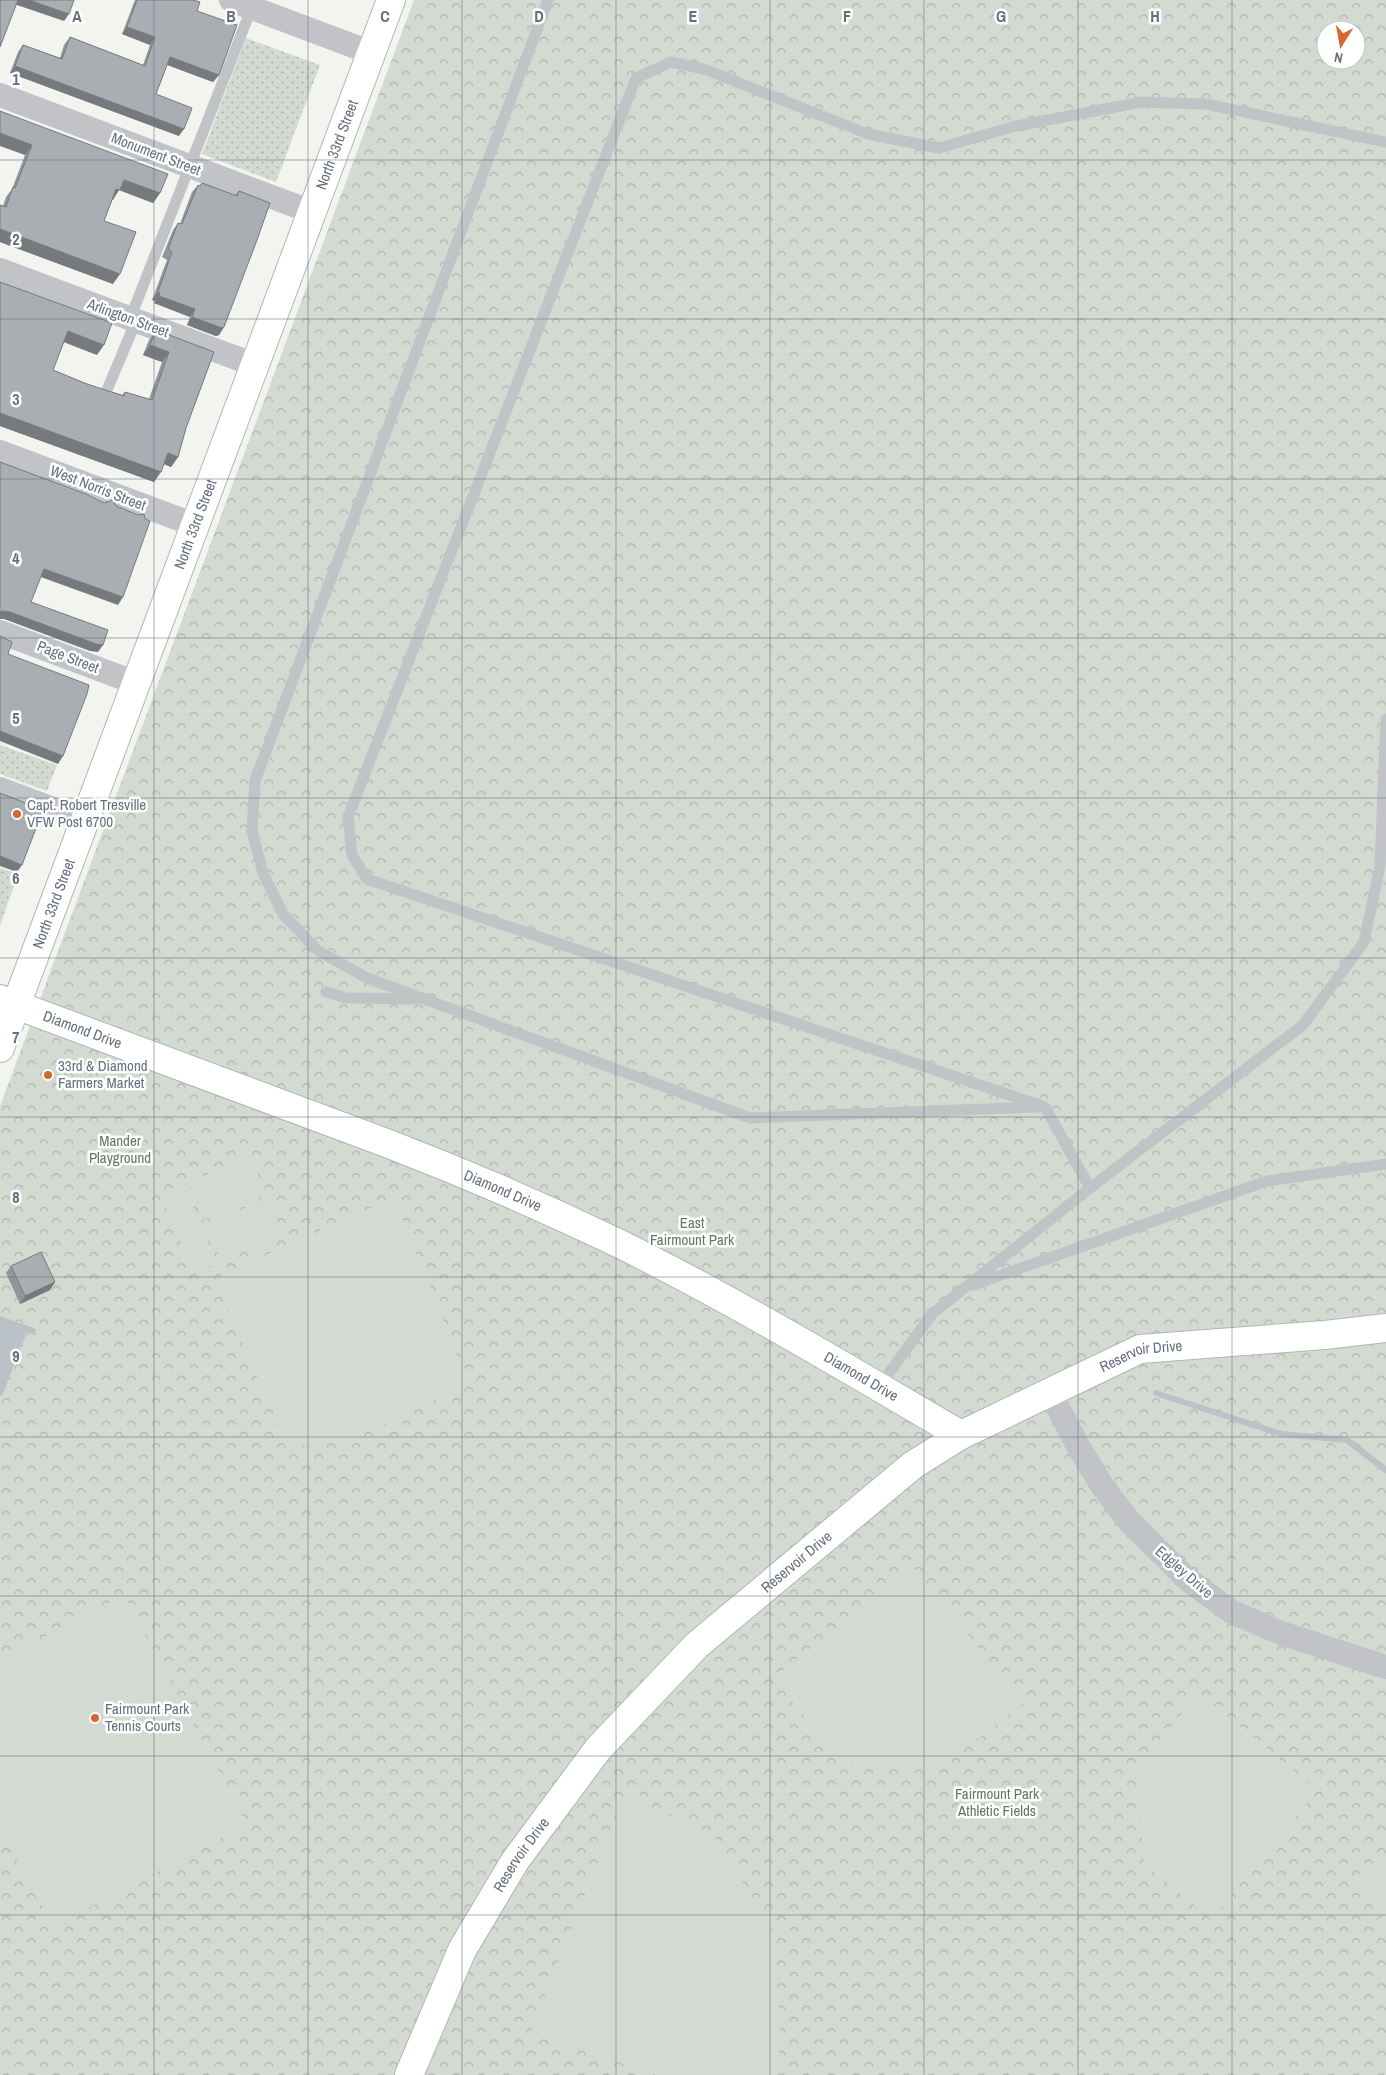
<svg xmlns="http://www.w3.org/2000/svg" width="1386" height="2075" font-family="'Archivo Narrow',sans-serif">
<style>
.grass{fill:url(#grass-dots)}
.park{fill:url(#park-crowns);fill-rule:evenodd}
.pitch{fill:#d3dad1}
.water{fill:#bac2c7}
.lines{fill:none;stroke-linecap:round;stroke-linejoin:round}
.stream{stroke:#bac2c7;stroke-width:6}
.secondary-casing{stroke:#b1b5b9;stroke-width:30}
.primary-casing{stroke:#b2b5b8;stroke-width:30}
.lane{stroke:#c1c3c7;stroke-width:11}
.street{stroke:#c1c3c7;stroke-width:24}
.secondary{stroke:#fff;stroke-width:28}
.primary{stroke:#fff;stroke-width:28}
.wall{fill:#91969a}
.shaded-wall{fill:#767a7d}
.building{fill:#a9aeb3;stroke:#767a7d}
.grid{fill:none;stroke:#65707e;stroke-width:1;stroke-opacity:0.55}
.poi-dot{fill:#d36930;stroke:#fff;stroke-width:2}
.labels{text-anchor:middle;stroke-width:5;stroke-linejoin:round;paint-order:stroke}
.street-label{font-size:15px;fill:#65707e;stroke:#fff}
.poi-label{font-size:15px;fill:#65707e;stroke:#fff;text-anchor:start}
.park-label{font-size:15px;fill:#657663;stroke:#fff}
.grid-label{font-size:16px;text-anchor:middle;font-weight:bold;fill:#65707e;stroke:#fff;stroke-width:5;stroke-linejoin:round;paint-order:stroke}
</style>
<defs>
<pattern id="grass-dots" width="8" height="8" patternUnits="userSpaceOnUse" patternTransform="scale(1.25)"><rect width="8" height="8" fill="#d3dad1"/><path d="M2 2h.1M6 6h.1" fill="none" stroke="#afb5af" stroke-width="1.8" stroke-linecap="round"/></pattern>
<pattern id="park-crowns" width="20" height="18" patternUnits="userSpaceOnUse" patternTransform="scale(1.25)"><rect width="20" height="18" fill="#d3dad1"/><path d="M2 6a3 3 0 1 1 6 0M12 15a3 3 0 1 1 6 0" fill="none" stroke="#afb5af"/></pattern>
</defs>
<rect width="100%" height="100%" fill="#f3f3f0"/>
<path class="grass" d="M 246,38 L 320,65 L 276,182 L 202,154 Z
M 0,745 L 57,765 L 47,791 L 0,774 Z
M 0,868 L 18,874 L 0,926 Z"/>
<path class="park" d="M 414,0 L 1386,0 L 1386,2075 L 0,2075 L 0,1106 ZM 1326,30 L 1356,30 L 1356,60 L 1326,60 Z"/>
<path class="pitch" d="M 251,1157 L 266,1194 L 204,1220 L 188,1182 Z
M 184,1183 L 199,1221 L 176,1231 L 160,1193 Z
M 268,1198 L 283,1236 L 221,1261 L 205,1224 Z
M 394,1198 L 463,1370 L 461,1382 C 448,1390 435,1400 422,1407 C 408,1415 326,1447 314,1447 C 298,1447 288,1436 279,1425 L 217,1287 L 221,1275 Z
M 201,1225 L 217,1263 L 193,1273 L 178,1235 Z
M 913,1567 L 1023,1703 L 944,1766 L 840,1761 L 773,1678 Z
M 124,1595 L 247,1824 L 53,1927 L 0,1829 L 0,1661 Z
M 1199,1693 L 1318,1790 L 1211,1919 L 1144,1864 L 1136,1769 Z
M 625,1794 L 715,1838 L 774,1933 L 781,2046 L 772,2075 L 656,2075 L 531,2031 Z
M 1386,1858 L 1386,1923 L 1356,1876 Z"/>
<path class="water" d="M 0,1316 L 36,1329 L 34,1335 L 27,1332 L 2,1396 L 0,1395 Z"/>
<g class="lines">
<path class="stream" d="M 1156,1393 L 1281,1434 L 1347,1440 L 1386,1470"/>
<defs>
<g id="secondary">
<path id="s1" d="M 0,999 L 389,1144 C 467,1174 543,1207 618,1243 C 735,1301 848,1369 961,1435"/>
<path id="s2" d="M 409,2075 L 462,1950 L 515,1861 L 598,1749 L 697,1645 L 913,1465 L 961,1435 L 1140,1349 L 1325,1335 L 1386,1328"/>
</g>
<g id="primary">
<path id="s3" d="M 0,1048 L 391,0"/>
</g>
</defs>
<use href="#secondary" class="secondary-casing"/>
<use href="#primary" class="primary-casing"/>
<path class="lane" d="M 548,0 L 255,781 L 252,831 L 263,873 L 283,914 L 317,950 L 367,978 L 750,1118 L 1038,1107
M 130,319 L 252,7
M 107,390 L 136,321
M 326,992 L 346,998 L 416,999
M 1090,1188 L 1045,1107 L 367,879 L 352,855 L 348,817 L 636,78 L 671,62 L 704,69 L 868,134 L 939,148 L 1012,127 L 1141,102 L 1206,104 L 1386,142
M 973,1285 L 1267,1181 L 1386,1164
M 879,1387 L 932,1314 L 1090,1188 L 1303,1025 L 1364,942 L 1380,866 L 1386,719"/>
<path class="street" d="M 231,0 L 372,53
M 0,95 L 312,212
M 0,270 L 255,365
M 0,452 L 195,525
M 0,632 L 136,683
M 0,789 L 85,821
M 1050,1392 L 1077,1444 L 1101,1484 L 1128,1520 L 1187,1579 L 1232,1612 L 1281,1633 L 1386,1667"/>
<use href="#secondary" class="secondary"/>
<use href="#primary" class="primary"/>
</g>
<path class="wall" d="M 135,0 L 193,0 L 219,75 L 213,82 L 167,65 L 156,94 L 179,136 L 10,73 L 18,52 L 23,45 L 60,58 L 64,45 L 70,37 L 143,65 L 150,45 L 122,34 Z
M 0,111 L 160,193 L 153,203 L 119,190 L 112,200 L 104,221 L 113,284 L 0,242 L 0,205 L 3,206 L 6,197 L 12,189 L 25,155 Z
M 202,183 L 235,195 L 239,191 L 224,327 L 219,335 L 216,336 L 187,325 L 190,317 L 154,303 L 155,301 L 152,300 L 167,260 L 162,257 L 173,230 L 178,223 L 180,224 L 192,192 L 198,185 L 199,186 Z
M 0,282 L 97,355 L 64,342 L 53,370 L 87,384 L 122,395 L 125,392 L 149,399 L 162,362 L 143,355 L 149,340 L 156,330 L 214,352 L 186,428 L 178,457 L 171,467 L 164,464 L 154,482 L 0,426 Z
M 11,1266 L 55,1282 L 50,1290 L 20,1304 L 6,1273 Z"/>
<path class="shaded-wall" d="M 16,0 L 29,0 L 69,14 L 64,21 L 14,4 Z
M 127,27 L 155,37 L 150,45 L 122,34 Z
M 170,57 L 219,75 L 213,82 L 165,64 Z
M 15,66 L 184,129 L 179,136 L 10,73 Z
M 0,133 L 32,145 L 25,155 L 0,146 Z
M 124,180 L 160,193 L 153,203 L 119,190 L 113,200 L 109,198 Z
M 0,229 L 120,274 L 113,284 L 0,242 Z
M 158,292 L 160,293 L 155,301 L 152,300 Z
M 159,296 L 195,309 L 190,317 L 154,303 Z
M 192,317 L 224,327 L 219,335 L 216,336 L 187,325 Z
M 68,331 L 104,345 L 97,355 L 61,341 Z
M 150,345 L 169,352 L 162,362 L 143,355 Z
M 0,413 L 161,472 L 154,482 L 0,426 Z
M 168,453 L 178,457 L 171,467 L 161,463 Z
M 44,569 L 123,597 L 118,605 L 38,576 Z
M 3,611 L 10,612 L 103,645 L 98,652 L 90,651 L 4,619 L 0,619 L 0,612 Z
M 0,731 L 63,756 L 58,764 L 0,741 Z
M 0,856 L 22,865 L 17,872 L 0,866 Z
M 55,1282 L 50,1290 L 20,1304 L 25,1296 Z"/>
<path class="building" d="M 0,0 L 18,0 L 0,47 Z
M 29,0 L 74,0 L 69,14 Z
M 137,0 L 193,0 L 200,2 L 197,11 L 237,25 L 219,75 L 170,57 L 156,94 L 192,108 L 184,129 L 15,66 L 23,45 L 62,59 L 70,37 L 145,66 L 155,37 L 127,27 Z
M 0,111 L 168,174 L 160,193 L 124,180 L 120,190 L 116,189 L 104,221 L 136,232 L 120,274 L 0,229 L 0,205 L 6,207 L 13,187 L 15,188 L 32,145 L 0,133 Z
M 202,183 L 237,196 L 239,191 L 270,203 L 257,240 L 224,327 L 222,328 L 192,317 L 195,309 L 159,296 L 160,293 L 158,292 L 172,252 L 168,249 L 178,223 L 182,224 L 198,185 L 200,186 Z
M 0,282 L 112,323 L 104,345 L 68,331 L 53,370 L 87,384 L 124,396 L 125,392 L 152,400 L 169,352 L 150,345 L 156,330 L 214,352 L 186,428 L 178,457 L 168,453 L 161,472 L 0,413 Z
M 0,462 L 86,494 L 104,503 L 113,500 L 116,506 L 138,515 L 144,514 L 145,519 L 150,521 L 123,597 L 44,569 L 31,602 L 108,630 L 103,645 L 96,644 L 10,612 L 3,611 L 0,612 Z
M 0,636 L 12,642 L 8,654 L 89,685 L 87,694 L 63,756 L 0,731 Z
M 0,793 L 43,810 L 22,865 L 0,856 Z
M 41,1252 L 55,1282 L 25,1296 L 11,1266 Z"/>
<path class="grid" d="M 154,0 L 154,2075M 308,0 L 308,2075M 462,0 L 462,2075M 616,0 L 616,2075M 770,0 L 770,2075M 924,0 L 924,2075M 1078,0 L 1078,2075M 1232,0 L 1232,2075M 0,160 L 1386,160M 0,319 L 1386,319M 0,479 L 1386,479M 0,638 L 1386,638M 0,798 L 1386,798M 0,958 L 1386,958M 0,1117 L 1386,1117M 0,1277 L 1386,1277M 0,1437 L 1386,1437M 0,1596 L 1386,1596M 0,1756 L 1386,1756M 0,1915 L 1386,1915"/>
<g class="poi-dot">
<circle cx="17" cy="814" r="5"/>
<circle cx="48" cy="1075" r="5"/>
<circle cx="95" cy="1718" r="5"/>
</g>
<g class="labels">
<g class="street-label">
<text dy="5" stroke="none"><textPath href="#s3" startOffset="964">North 33rd Street</textPath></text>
<text transform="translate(156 154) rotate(21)" y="5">Monument Street</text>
<text transform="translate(128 318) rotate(20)" y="5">Arlington Street</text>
<text transform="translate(98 488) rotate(21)" y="5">West Norris Street</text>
<text dy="5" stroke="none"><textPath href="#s3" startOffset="559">North 33rd Street</textPath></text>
<text transform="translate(68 657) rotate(21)" y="5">Page Street</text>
<text dy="5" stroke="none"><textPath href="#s3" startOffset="154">North 33rd Street</textPath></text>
<text dy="5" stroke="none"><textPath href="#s1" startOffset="88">Diamond Drive</textPath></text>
<text dy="5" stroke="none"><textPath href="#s1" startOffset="538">Diamond Drive</textPath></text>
<text dy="5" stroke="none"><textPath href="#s2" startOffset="1058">Reservoir Drive</textPath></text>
<text dy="5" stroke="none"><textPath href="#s1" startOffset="942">Diamond Drive</textPath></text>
<text dy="5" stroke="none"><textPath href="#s2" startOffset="652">Reservoir Drive</textPath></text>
<text transform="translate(1184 1572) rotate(41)" y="5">Edgley Drive</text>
<text dy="5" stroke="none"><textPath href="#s2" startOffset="248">Reservoir Drive</textPath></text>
</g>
<g class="poi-label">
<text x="27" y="810">Capt. Robert Tresville<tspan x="27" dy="17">VFW Post 6700</tspan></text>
<text x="58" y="1071">33rd &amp; Diamond<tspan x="58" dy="17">Farmers Market</tspan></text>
<text x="105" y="1714">Fairmount Park<tspan x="105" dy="17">Tennis Courts</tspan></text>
</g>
<g class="park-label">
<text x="120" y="1146">Mander<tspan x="120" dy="17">Playground</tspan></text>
<text x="692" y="1228">East<tspan x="692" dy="17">Fairmount Park</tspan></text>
<text x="997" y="1799">Fairmount Park<tspan x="997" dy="17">Athletic Fields</tspan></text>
</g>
</g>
<g class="grid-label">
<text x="77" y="22">A</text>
<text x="231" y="22">B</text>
<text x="385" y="22">C</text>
<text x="539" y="22">D</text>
<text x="693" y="22">E</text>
<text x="847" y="22">F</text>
<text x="1001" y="22">G</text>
<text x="1155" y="22">H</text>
<text x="16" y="85">1</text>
<text x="16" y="245">2</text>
<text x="16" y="405">3</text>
<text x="16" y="564">4</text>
<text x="16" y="724">5</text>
<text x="16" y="884">6</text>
<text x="16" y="1043">7</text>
<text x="16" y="1203">8</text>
<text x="16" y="1362">9</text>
</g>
<g transform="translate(1341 45) rotate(191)"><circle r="24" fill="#ffffff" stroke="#c1c6cb"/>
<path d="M0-4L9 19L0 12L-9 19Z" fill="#d36930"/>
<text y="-8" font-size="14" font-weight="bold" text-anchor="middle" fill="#65707e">N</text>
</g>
</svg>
